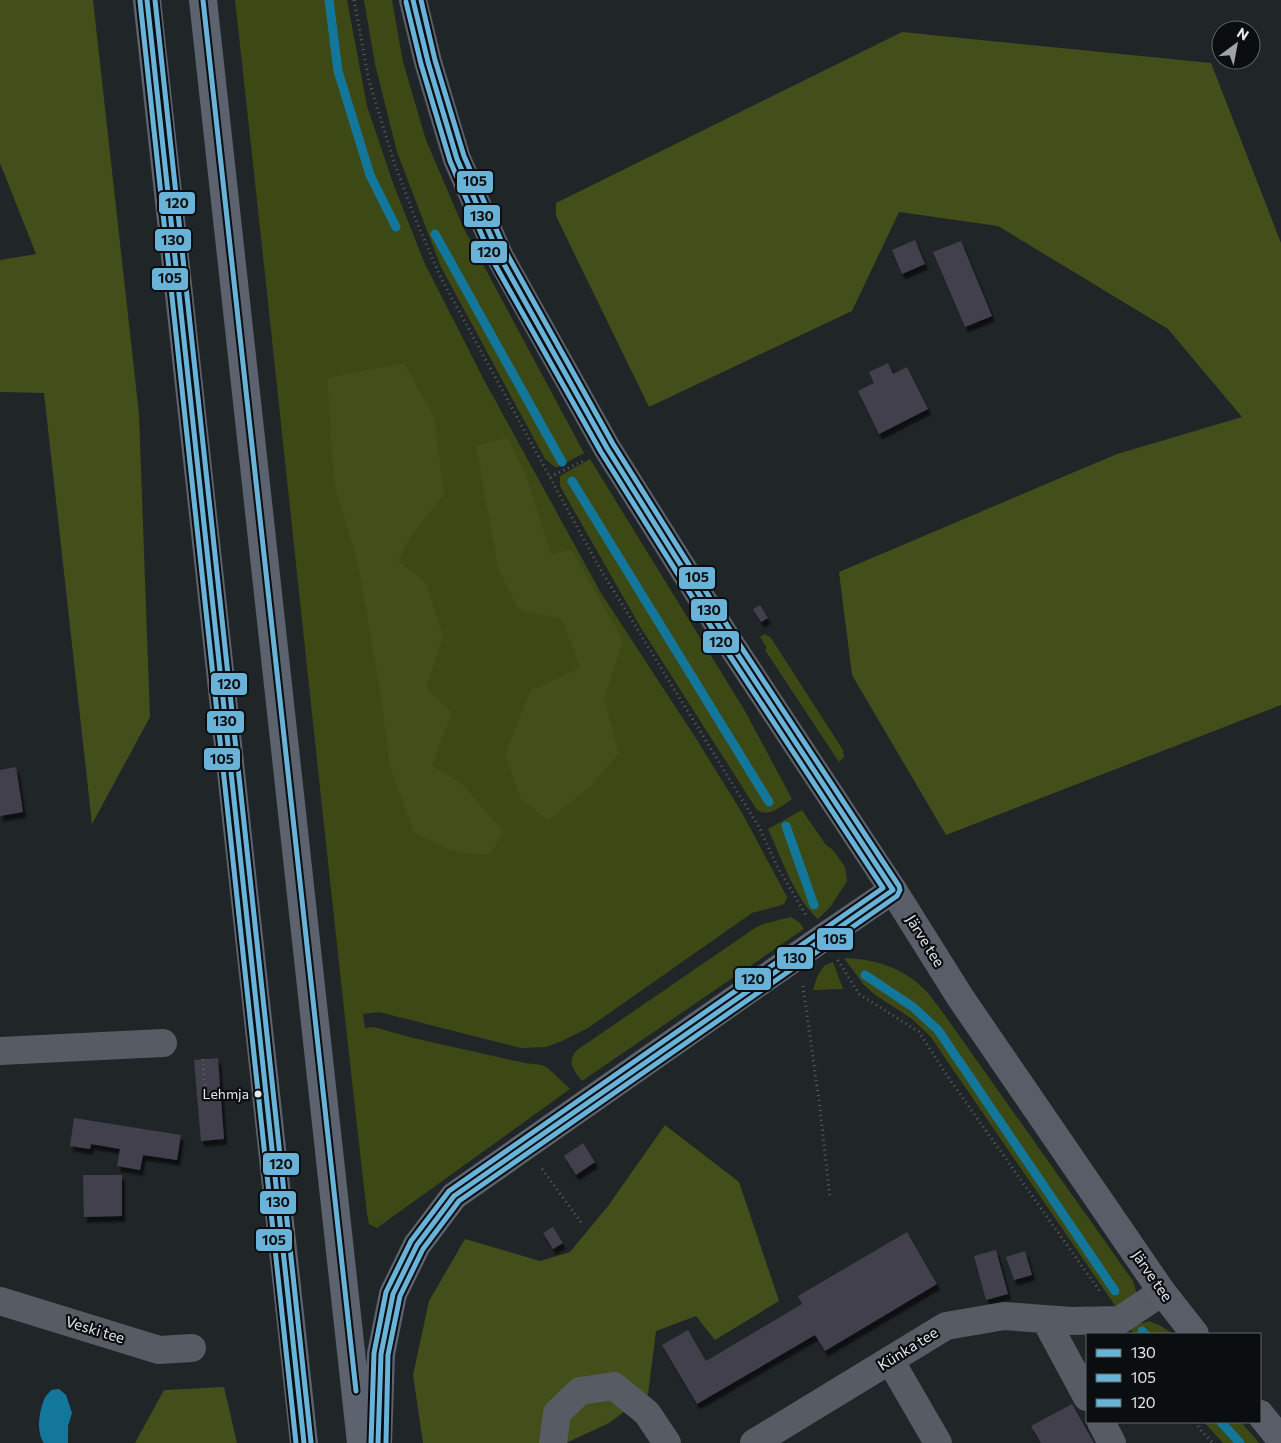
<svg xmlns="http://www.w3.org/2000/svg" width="1281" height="1443" font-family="Commissioner,sans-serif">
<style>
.green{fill:#3d4915}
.forest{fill:#424f1a}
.water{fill:#13779c}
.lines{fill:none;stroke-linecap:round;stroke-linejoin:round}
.stream{stroke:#13779c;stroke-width:9}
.building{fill:#433f4d;filter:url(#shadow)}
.path{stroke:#5c6066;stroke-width:3;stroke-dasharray:1 4;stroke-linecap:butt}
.street{stroke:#565b64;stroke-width:28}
.secondary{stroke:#585d67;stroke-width:28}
.highway{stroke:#5c626e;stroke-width:28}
.bus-1-casing{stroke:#0a0e11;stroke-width:9}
.bus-2-casing{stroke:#0a0e11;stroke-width:9}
.bus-3-casing{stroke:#0a0e11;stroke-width:9}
.bus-1{stroke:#69b3d9;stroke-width:5}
.bus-2{stroke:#69b3d9;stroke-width:5}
.bus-3{stroke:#69b3d9;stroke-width:5}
.bus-dot{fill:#e3e9ed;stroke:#0a0e11;stroke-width:2}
.labels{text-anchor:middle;stroke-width:4.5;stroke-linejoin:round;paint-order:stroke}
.bus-label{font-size:14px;fill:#e3e9ed;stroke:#0a0e11;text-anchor:end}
.street-label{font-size:15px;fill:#e3e9ed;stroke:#0a0e11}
.line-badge{stroke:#0a0e11;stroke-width:2}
.pale-badge-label{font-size:14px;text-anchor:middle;font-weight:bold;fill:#111}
</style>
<defs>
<filter id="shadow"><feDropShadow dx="3" dy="5.5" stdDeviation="1" flood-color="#0009"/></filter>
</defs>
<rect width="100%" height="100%" fill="#202528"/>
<path class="green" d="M 235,0 L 347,0 L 367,106 L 393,183 L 424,262 L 484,380 L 601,593 L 695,737 L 741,811 L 787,897 C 786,900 786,901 784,904 C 782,905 756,912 752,913 L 588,1028 L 562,1041 L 546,1047 L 521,1048 L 379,1012 L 363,1014 L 365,1028 L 374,1027 L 413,1038 L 525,1063 L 542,1065 L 549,1069 L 570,1089 L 377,1228 L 369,1224 L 367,1214 C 321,810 280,405 235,0 Z
M 364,0 L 392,0 L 403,62 L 426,140 L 463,227 L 584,453 L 558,467 L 555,467 L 545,459 L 441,267 L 397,152 L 375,64 Z
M 590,459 L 745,711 L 792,799 C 781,806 770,818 757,810 L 641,628 L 560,486 L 560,476 Z
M 765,634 L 771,638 L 843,750 L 844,757 L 839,762 L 765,650 L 767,648 L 760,637 Z
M 802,810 L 826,845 L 833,850 L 845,867 L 847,881 L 831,906 L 818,919 C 795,899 781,857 768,829 Z
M 791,917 L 800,923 L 804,929 L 582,1081 C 574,1071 566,1061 577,1050 L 755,928 L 763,924 Z
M 844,958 C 875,959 905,968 927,992 C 934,1000 940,1009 946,1017 L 1133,1281 L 1137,1295 L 1118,1310 L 930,1036 L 912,1019 L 874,994 L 864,985 Z
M 833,962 L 843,989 L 813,990 L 817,977 L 824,966 Z
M 1149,1321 L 1161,1326 L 1173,1334 L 1134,1334 L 1129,1327 Z
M 1204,1422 L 1241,1422 L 1259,1443 L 1223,1443 Z"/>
<path class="forest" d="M 0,0 L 93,0 L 139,414 L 150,717 L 92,824 L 44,393 L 0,392 L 0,260 L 36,254 L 0,163 Z
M 902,32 L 1211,63 L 1281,243 L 1281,705 L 946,835 L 852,675 L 839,572 L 1117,454 L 1242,417 L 1168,329 L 998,226 L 899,212 L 852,311 L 649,407 L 556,216 L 556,203 Z
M 404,363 L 434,416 L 444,495 L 412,534 L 398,561 L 426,583 L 443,636 L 426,688 L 452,712 L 432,766 L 462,784 L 504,832 L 490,854 L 458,853 L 414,833 L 390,767 L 380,690 L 357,559 L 334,484 L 327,378 Z
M 508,437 L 526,476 L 551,554 L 572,550 L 623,640 L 604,699 L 619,753 L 589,788 L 548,820 L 521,799 L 505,754 L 531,690 L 580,668 L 562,619 L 519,610 L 498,568 L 476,446 Z
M 665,1125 L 739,1182 L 779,1301 L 715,1340 L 696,1316 L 656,1331 L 648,1394 L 609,1423 L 566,1443 L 423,1443 L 413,1375 L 429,1301 L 465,1239 L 540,1261 L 570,1252 L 608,1206 Z
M 224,1387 L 237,1443 L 135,1443 L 164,1390 Z"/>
<path class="water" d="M 59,1389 L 66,1395 L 72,1413 L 68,1426 L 68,1443 L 44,1443 C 36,1432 39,1412 44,1400 C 45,1396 49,1393 51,1390 Z"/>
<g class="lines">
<path class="stream" d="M 329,0 L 338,71 L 370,175 L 396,227
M 435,234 L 562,462
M 572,481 L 769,802
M 786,826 L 814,905
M 865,975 L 913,1007 L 938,1030 L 1115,1291
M 1142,1331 L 1145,1334
M 1221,1422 L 1240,1443"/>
</g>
<path class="building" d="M 915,240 L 925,264 L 902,274 L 892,250 Z
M 961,241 L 992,316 L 965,327 L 933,252 Z
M 888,363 L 893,374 L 907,367 L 928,409 L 879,434 L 858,391 L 874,383 L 869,372 Z
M 760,605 L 768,618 L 761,622 L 753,609 Z
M 16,767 L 23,812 L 0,816 L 0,770 Z
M 218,1058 L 224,1139 L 201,1141 L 194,1060 Z
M 74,1118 L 181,1135 L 177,1160 L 143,1155 L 140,1170 L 117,1166 L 120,1149 L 91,1144 L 90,1149 L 70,1146 Z
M 583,1143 L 595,1162 L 576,1175 L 564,1156 Z
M 83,1175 L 122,1175 L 122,1216 L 84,1217 Z
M 553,1227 L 563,1243 L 553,1249 L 543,1233 Z
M 907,1232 L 937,1284 L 825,1351 L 815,1335 L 697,1404 L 662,1345 L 688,1330 L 706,1361 L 802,1304 L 798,1296 Z
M 996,1250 L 1008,1294 L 986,1300 L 974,1256 Z
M 1025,1251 L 1032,1275 L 1014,1280 L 1006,1257 Z
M 1072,1404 L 1094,1443 L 1041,1443 L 1031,1426 Z"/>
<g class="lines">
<path class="path" d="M 354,0 L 369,81 L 395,165 L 417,223 L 441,278 L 599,567 L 759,827 L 778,868 L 806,915
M 550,477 L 583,461
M 838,960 L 859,994 L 919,1032 L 950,1080 L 1101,1293
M 803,986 L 820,1108 L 830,1198
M 203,1059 L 206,1100
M 542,1169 L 583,1225
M 1195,1422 L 1202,1432 L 1213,1443"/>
<path class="street" d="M 0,1051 L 163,1043
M 0,1301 L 159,1350 L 192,1348
M 1045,1319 L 1087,1397
M 890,1360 L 938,1443
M 1101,1422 L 1112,1443
M 553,1443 L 557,1413 L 580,1391 L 614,1386 L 647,1413 L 667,1443
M 754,1443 L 946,1326 L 1004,1316 L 1071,1321 L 1120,1320 L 1162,1292"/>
<path class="secondary" d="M 413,0 L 428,62 L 457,159 L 500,257 L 607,448 L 726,637 L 893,890 L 960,997 L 1162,1292 L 1195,1334
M 1260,1414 L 1281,1440"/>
<path class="highway" d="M 147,0 L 304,1443
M 203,0 L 361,1443
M 378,1443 L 381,1354 L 393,1294 L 417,1245 L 454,1196 L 824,937 L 893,890"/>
<defs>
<path id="bus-1" d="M 147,0 L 304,1443
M 203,0 L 356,1391
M 378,1443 L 381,1354 L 393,1294 L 417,1245 L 454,1196 L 893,890 L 726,637 L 607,448 L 500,257 L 457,159 L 428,62 L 413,0"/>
<path id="bus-2" d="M 140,1 L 296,1443
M 386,1443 L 388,1355 L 400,1296 L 423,1249 L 459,1201 L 897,896 L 900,890 L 899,886 L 732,633 L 613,444 L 507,254 L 464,156 L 435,60 L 421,0"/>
<path id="bus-3" d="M 155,0 L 311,1442
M 371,1443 L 374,1353 L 386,1292 L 411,1241 L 449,1191 L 883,888 L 720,641 L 601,452 L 493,261 L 450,161 L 421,64 L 406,2"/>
</defs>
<use href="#bus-1" class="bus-1-casing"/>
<use href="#bus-2" class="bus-2-casing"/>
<use href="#bus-3" class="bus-3-casing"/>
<use href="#bus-1" class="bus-1"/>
<use href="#bus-2" class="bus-2"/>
<use href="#bus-3" class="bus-3"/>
</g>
<circle class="bus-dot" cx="258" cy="1094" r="4.5"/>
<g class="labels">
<g class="bus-label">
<text x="249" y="1099">Lehmja</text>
</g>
<g class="street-label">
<text transform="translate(925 941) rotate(58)" y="5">Järve tee</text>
<text transform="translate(1152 1276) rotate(55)" y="5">Järve tee</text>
<text transform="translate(95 1330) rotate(17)" y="5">Veski tee</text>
<text transform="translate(908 1349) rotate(-32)" y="5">Künka tee</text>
</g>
</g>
<g class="line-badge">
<rect x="456" y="170" width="38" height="24" rx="5" fill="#69b3d9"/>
<rect x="158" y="191" width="38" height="24" rx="5" fill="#69b3d9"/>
<rect x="463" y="204" width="38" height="24" rx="5" fill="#69b3d9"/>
<rect x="154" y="228" width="38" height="24" rx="5" fill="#69b3d9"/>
<rect x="470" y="240" width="38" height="24" rx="5" fill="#69b3d9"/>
<rect x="151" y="267" width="38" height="24" rx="5" fill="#69b3d9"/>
<rect x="678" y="566" width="38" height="24" rx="5" fill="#69b3d9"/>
<rect x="690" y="598" width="38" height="24" rx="5" fill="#69b3d9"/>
<rect x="702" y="630" width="38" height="24" rx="5" fill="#69b3d9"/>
<rect x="210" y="672" width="38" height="24" rx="5" fill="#69b3d9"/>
<rect x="206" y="710" width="39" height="24" rx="5" fill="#69b3d9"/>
<rect x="203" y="747" width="38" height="24" rx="5" fill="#69b3d9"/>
<rect x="816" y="927" width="38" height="24" rx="5" fill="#69b3d9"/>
<rect x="776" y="946" width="38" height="24" rx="5" fill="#69b3d9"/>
<rect x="734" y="967" width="38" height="24" rx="5" fill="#69b3d9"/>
<rect x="262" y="1152" width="38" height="24" rx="5" fill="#69b3d9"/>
<rect x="259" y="1190" width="38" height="25" rx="5" fill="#69b3d9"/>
<rect x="255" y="1228" width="38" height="24" rx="5" fill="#69b3d9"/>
</g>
<g class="pale-badge-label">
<text x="475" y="186">105</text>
<text x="177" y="208">120</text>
<text x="482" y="221">130</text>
<text x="173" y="245">130</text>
<text x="489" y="257">120</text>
<text x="170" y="283">105</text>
<text x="697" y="582">105</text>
<text x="709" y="615">130</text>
<text x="721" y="647">120</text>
<text x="229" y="689">120</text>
<text x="225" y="726">130</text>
<text x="222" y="764">105</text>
<text x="835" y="944">105</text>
<text x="795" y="963">130</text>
<text x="753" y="984">120</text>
<text x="281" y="1169">120</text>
<text x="278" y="1207">130</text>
<text x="274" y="1245">105</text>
</g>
<rect x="1086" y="1333" width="175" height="90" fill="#0a0e11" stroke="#616669"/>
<rect x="1096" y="1349" width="25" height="8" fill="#69b3d9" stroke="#616669"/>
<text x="1131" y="1358" font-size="15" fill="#e3e9ed">130</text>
<rect x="1096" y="1374" width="25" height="8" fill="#69b3d9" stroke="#616669"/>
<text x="1131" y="1383" font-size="15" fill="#e3e9ed">105</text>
<rect x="1096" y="1399" width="25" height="8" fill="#69b3d9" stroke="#616669"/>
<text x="1131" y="1408" font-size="15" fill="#e3e9ed">120</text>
<g transform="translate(1236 45) rotate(32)"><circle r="24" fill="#0a0e11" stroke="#616669"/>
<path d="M0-4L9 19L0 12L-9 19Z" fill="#9fa4a8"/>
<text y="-8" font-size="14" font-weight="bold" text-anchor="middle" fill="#e3e9ed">N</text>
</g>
</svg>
